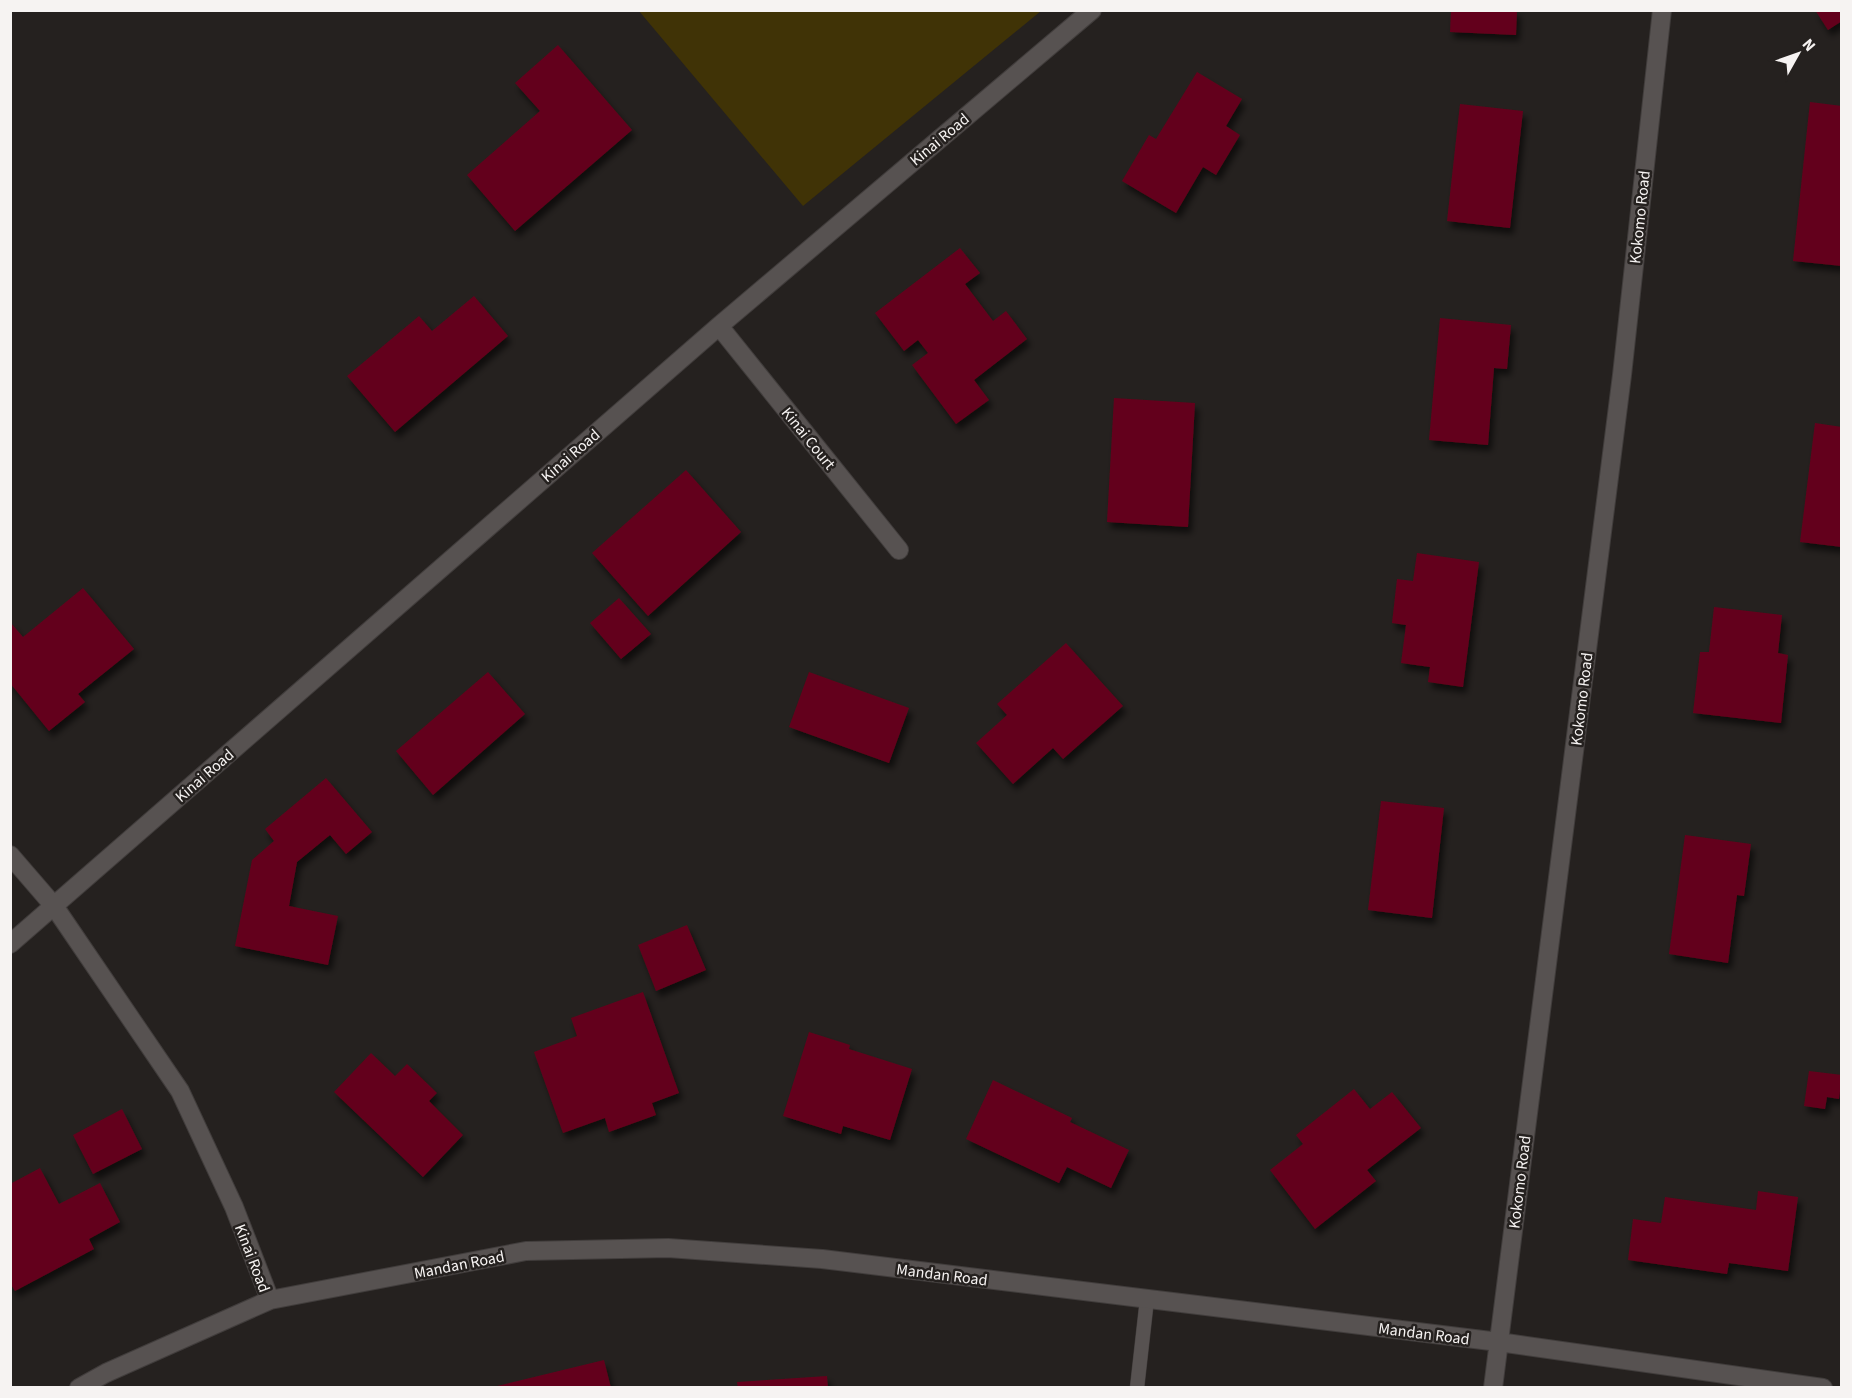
<svg xmlns="http://www.w3.org/2000/svg" width="1852" height="1398" font-family="'Source Sans 3',sans-serif">
<style>
.grass{fill:#403306}
.building{fill:#64031b;filter:url(#shadow)}
.lines{fill:none;stroke-linecap:round;stroke-linejoin:round}
.lane-casing{stroke:#413d3c;stroke-width:15}
.street-casing{stroke:#413d3c;stroke-width:20}
.lane{stroke:#575251;stroke-width:14}
.street{stroke:#575251;stroke-width:18}
.labels{text-anchor:middle;stroke-width:5;stroke-linejoin:round;paint-order:stroke}
.street-label{font-size:16px;fill:#f6f3f2;stroke:#25211f}
</style>
<defs>
<filter id="shadow"><feDropShadow dx="3.5" dy="6" stdDeviation="3" flood-color="#0009"/></filter>
</defs>
<rect width="100%" height="100%" fill="#25211f"/>
<path class="grass" d="M 639,11 L 1041,11 L 803,206 Z"/>
<path class="building" d="M 1451,10 L 1517,10 L 1516,35 L 1450,32 Z
M 1815,10 L 1842,10 L 1842,21 L 1828,30 Z
M 558,45 L 632,130 L 515,231 L 467,175 L 540,111 L 515,83 Z
M 1197,72 L 1242,99 L 1226,126 L 1240,135 L 1216,175 L 1203,167 L 1176,213 L 1122,181 L 1149,135 L 1156,139 Z
M 1810,102 L 1842,106 L 1842,266 L 1793,261 Z
M 1460,104 L 1523,111 L 1510,228 L 1447,221 Z
M 960,248 L 980,273 L 965,284 L 993,321 L 1006,311 L 1027,339 L 974,380 L 989,400 L 956,424 L 912,365 L 928,353 L 918,340 L 904,351 L 875,313 Z
M 474,296 L 508,336 L 395,432 L 347,376 L 419,316 L 432,331 Z
M 1440,318 L 1511,325 L 1507,369 L 1494,368 L 1488,445 L 1429,440 Z
M 1114,398 L 1195,403 L 1188,527 L 1107,522 Z
M 1815,423 L 1842,427 L 1842,547 L 1800,542 Z
M 686,470 L 741,532 L 648,616 L 592,553 Z
M 1417,553 L 1479,562 L 1463,687 L 1428,682 L 1430,667 L 1401,663 L 1406,625 L 1392,623 L 1397,579 L 1413,581 Z
M 83,588 L 134,649 L 78,694 L 85,702 L 49,731 L 10,683 L 10,622 L 23,637 Z
M 619,598 L 651,634 L 621,659 L 590,623 Z
M 1714,607 L 1782,615 L 1778,653 L 1788,655 L 1781,723 L 1693,713 L 1700,652 L 1709,652 Z
M 1066,643 L 1123,706 L 1063,759 L 1053,748 L 1013,784 L 976,743 L 1007,715 L 997,704 Z
M 488,672 L 525,714 L 433,795 L 396,751 Z
M 809,672 L 909,708 L 889,763 L 789,727 Z
M 326,778 L 372,832 L 346,854 L 330,835 L 297,862 L 289,906 L 338,916 L 328,965 L 235,946 L 252,860 L 274,841 L 265,829 Z
M 1381,801 L 1444,808 L 1432,918 L 1368,910 Z
M 1685,835 L 1751,844 L 1744,896 L 1737,895 L 1728,963 L 1669,954 Z
M 687,925 L 706,970 L 656,991 L 638,945 Z
M 643,992 L 679,1093 L 652,1103 L 656,1115 L 609,1132 L 605,1118 L 563,1133 L 534,1052 L 577,1036 L 571,1018 Z
M 809,1032 L 850,1045 L 849,1049 L 912,1069 L 890,1140 L 843,1126 L 841,1134 L 783,1116 Z
M 371,1053 L 395,1076 L 407,1064 L 437,1093 L 429,1101 L 463,1135 L 423,1177 L 334,1092 Z
M 1809,1071 L 1842,1075 L 1839,1099 L 1827,1097 L 1825,1109 L 1804,1106 Z
M 993,1080 L 1072,1118 L 1070,1122 L 1129,1150 L 1111,1188 L 1067,1167 L 1059,1183 L 966,1139 Z
M 1354,1089 L 1370,1109 L 1392,1092 L 1421,1128 L 1367,1170 L 1376,1181 L 1315,1229 L 1270,1170 L 1303,1144 L 1296,1135 Z
M 122,1109 L 142,1149 L 93,1174 L 73,1135 Z
M 40,1168 L 59,1204 L 100,1183 L 120,1222 L 89,1239 L 94,1249 L 15,1291 L 10,1283 L 10,1184 Z
M 1758,1191 L 1798,1197 L 1788,1271 L 1729,1263 L 1727,1274 L 1628,1260 L 1633,1219 L 1661,1223 L 1665,1197 L 1756,1210 Z
M 604,1360 L 611,1388 L 493,1388 L 493,1387 Z
M 827,1376 L 828,1388 L 738,1388 L 737,1382 Z"/>
<g class="lines">
<defs>
<path id="lane" d="M 1137,1388 L 1147,1299"/>
<path id="street" d="M 719,326 L 899,550
M 10,855 L 54,906 L 180,1091 L 234,1207 L 270,1300
M 10,944 L 719,326 L 1092,10
M 79,1388 L 106,1373 L 270,1300 L 526,1251 L 668,1248 L 822,1259 L 1499,1342 L 1823,1388
M 1493,1388 L 1622,375 L 1662,10"/>
</defs>
<use href="#lane" class="lane-casing"/>
<use href="#street" class="street-casing"/>
<use href="#lane" class="lane"/>
<use href="#street" class="street"/>
</g>
<g class="labels">
<g class="street-label">
<text transform="translate(939 139) rotate(-40)" y="6">Kinai Road</text>
<text transform="translate(1639 217) rotate(-84)" y="6">Kokomo Road</text>
<text transform="translate(809 438) rotate(51)" y="6">Kinai Court</text>
<text transform="translate(570 455) rotate(-41)" y="6">Kinai Road</text>
<text transform="translate(1581 699) rotate(-83)" y="6">Kokomo Road</text>
<text transform="translate(204 775) rotate(-41)" y="6">Kinai Road</text>
<text transform="translate(1519 1182) rotate(-83)" y="6">Kokomo Road</text>
<text transform="translate(253 1258) rotate(69)" y="6">Kinai Road</text>
<text transform="translate(459 1264) rotate(-11)" y="6">Mandan Road</text>
<text transform="translate(942 1274) rotate(7)" y="6">Mandan Road</text>
<text transform="translate(1424 1333) rotate(7)" y="6">Mandan Road</text>
</g>
</g>
<rect width="1852" height="1398" fill="none" stroke="#f6f3f2" stroke-width="24"/>
<g transform="translate(1798 54) rotate(50)" stroke="#25211f" stroke-width="4.5" paint-order="stroke">
<path d="M0-4.5L10 22L0 15L-10 22Z" fill="#f6f3f2"/>
<text y="-9" font-size="16" font-weight="bold" text-anchor="middle" fill="#f6f3f2">N</text>
</g>
</svg>
